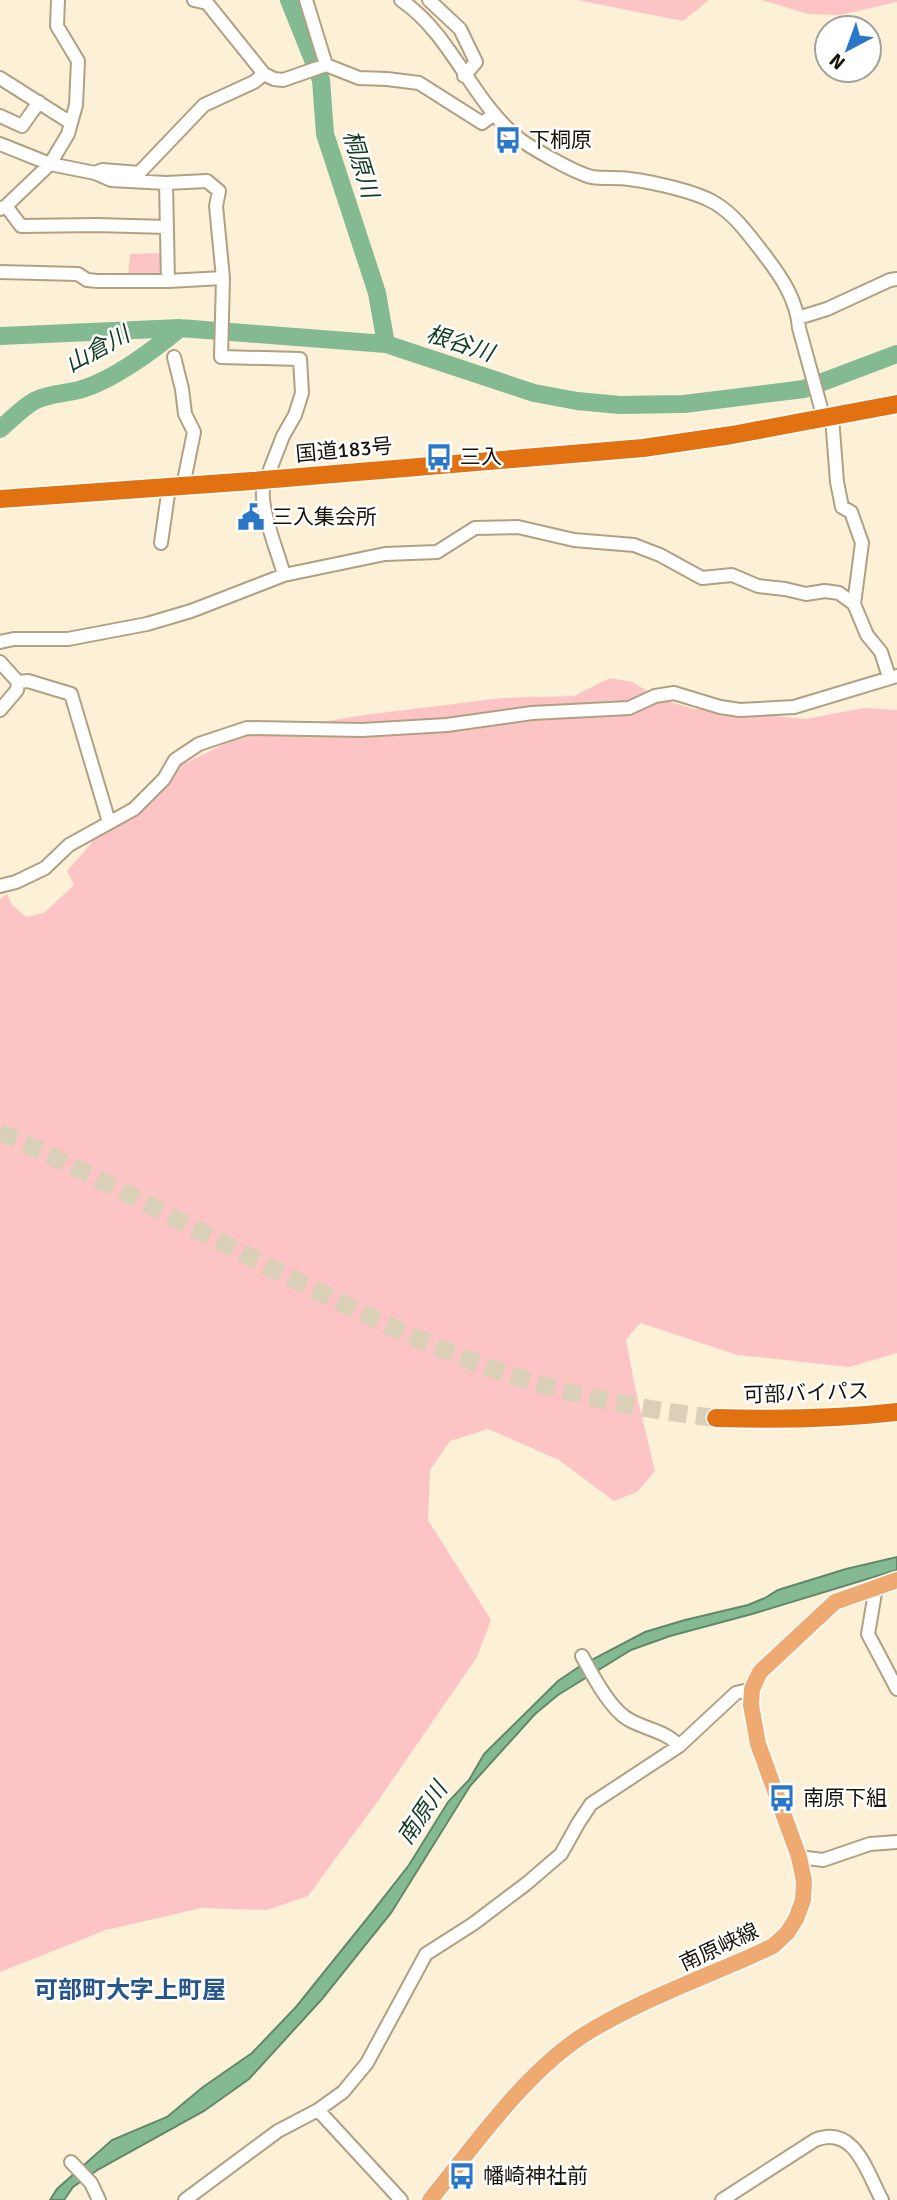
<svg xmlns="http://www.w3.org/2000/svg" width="897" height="2200" font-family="Signika,'Noto Sans JP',sans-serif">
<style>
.green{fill:#fcc4c4}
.water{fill:#83ba92;stroke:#638869;stroke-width:2}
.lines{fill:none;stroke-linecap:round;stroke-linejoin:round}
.river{stroke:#83ba92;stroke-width:18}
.highway-tunnel{stroke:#dacfb7;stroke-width:18;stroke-dasharray:18 9;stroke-linecap:butt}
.minor-casing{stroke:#b0a183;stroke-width:16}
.major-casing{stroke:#fff;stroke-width:19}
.highway-casing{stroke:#fff;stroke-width:21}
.minor{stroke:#fff;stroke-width:12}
.major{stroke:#eeaa70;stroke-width:16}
.highway{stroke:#e27111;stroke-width:18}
.labels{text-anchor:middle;stroke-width:5;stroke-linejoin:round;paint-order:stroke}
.poi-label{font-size:21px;fill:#181308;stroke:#fff;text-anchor:start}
.street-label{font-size:21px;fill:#181308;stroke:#fff}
.water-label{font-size:23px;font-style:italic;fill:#123c21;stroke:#fff}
.quarter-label{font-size:24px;font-weight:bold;fill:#27568a;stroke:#fff}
</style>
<rect width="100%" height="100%" fill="#fcf0d6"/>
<path class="green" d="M 577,0 L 709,0 L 683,21 Z
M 761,0 L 897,0 L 897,2 L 840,15 L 809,14 Z
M 162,253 L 164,272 L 159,276 L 128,277 L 130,254 Z
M 610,678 L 632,682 L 661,699 L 694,709 L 806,719 L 864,708 L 897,710 L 897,1353 L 849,1367 L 738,1355 L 640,1323 L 626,1340 L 636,1392 L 655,1471 L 637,1492 L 614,1501 L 559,1460 L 488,1429 L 450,1441 L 430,1470 L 428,1520 L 491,1620 L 477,1657 L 380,1798 L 308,1896 L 267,1910 L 201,1908 L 106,1930 L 0,1972 L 0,899 L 7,894 L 12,905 L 26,917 L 44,913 L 74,885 L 67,871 L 115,816 L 169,771 L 237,738 L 265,731 L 365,715 L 502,698 L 574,696 Z"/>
<path class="water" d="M 897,1557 L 897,1570 L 752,1614 L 670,1636 L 631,1650 L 558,1695 L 535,1714 L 470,1786 L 391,1913 L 322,1999 L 249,2079 L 204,2111 L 99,2169 L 73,2187 L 64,2200 L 50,2200 L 57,2189 L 112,2140 L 167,2117 L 203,2087 L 252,2053 L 296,2007 L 370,1915 L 409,1865 L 448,1802 L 469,1780 L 484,1754 L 558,1681 L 580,1666 L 645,1632 L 685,1620 L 748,1605 L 765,1598 L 778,1590 L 846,1569 Z"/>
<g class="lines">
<path class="river" d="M 289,0 L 321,80 L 325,134 L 377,293 L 386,344
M 0,336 L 180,328 L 386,344 L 534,393 L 577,401 L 620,405 L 684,404 L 804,389 L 897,354
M 0,429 C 11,420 22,408 34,401 C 49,393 67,394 82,389 C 113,380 155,349 180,328"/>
<path class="highway-tunnel" d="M 0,1132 C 101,1178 200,1232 299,1282 C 368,1316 436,1350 508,1374 C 576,1397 645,1410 716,1418"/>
<defs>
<path id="minor" d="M 194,0 L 207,3 L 264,74 L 274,79 L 283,80 L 326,65 L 359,78 L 387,79 L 419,83 L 482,123 L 493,115
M 306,0 L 326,65
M 401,0 C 452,35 470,98 517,137 C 529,147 577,174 592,177 C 604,179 617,177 629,179 C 652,182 695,191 715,203 C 735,215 749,235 763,253 C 780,275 797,299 799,328 L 824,419
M 429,0 L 460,29 L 476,62 L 464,76
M 0,78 L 71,123
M 0,116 L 22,126 L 39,102
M 0,144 L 50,164 L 95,173 L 111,180 L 166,183 L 207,181 L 219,191 L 216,206 L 223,278 L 221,357 L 300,359 L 302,393 L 295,415 L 283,436 L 266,480 C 254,497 279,554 284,575
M 95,173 L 102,170 L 139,173 L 204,105 L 254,82 L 264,74
M 166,183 L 168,281
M 6,206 L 21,226 L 96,225 L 167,227
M 0,209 L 6,206 L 50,164 L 68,134 L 71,123 L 76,105 L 78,61 L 57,26 L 58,0
M 0,272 L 78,274 L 87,280 L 98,281 L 168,281 L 223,278
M 798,318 L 827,309 L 890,280 L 897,279
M 174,357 L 182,389 L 185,414 L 194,432 L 183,486
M 832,417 L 837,482 L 842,507 L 851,512 L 862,543 L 854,604 L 867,635 L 881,652 L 889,677
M 161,543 L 169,487
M 0,642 L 14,639 L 68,639 L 147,624 L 191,611 L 284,575 L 385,554 L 437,552 L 475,528 L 518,527 L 574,540 L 634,545 L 660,555 L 702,578 L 732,575 L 758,586 L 785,589 L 806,594 L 825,591 L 839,593 L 854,604
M 0,662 L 18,682
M 18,682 L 28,681 L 71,694 L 109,822
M 0,710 L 17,690 L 18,682
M 0,886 L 16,882 L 45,868 L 69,845 L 134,809 L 164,779 L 175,760 L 199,744 L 247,728 L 362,730 L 447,725 L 532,713 L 629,708 L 655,696 L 674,693 L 720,707 L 740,710 L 794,707 L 897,676
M 876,1587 L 868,1634 L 897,1689
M 582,1656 C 592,1674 605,1699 620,1713 C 636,1729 664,1728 679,1746
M 799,1857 L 823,1860 L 870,1844 L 897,1842
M 318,2110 L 401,2200
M 71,2162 L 91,2183 L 99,2200
M 185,2200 L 278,2131 L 318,2110 L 343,2092 L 367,2063 L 426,1954 L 473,1924 L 526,1884 L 561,1854 L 579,1822 L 591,1804 L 679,1746 L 736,1693 L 752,1689
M 722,2200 L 815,2140 C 855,2124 867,2173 882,2200"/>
<path id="major" d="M 430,2200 C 475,2145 522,2076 582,2036 C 634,2003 700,1979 756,1954 L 773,1946 L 787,1933 L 796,1919 L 803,1900 L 804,1881 L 799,1857 L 758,1744 L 751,1705 L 752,1689 L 760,1672 L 835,1602 L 897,1580"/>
<path id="highway" d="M 0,499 L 252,481 L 643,448 L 732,435 L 897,404
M 716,1418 C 777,1420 836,1419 897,1412"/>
</defs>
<use href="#minor" class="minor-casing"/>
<use href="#major" class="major-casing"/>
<use href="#highway" class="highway-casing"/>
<use href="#minor" class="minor"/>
<use href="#major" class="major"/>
<use href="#highway" class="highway"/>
</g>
<defs>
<symbol id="bus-bare" viewBox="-9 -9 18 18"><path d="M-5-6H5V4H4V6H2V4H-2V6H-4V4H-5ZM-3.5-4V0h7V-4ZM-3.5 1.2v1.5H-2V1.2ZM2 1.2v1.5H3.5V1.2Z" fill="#2b77c7" stroke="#fff" stroke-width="2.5" paint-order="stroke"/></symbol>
<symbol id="civic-bare" viewBox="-9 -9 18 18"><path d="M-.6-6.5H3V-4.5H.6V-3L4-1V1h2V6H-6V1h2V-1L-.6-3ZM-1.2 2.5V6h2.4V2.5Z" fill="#2b77c7" stroke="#fff" stroke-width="2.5" paint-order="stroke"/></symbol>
</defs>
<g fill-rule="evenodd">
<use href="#bus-bare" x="489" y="121" width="38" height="38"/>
<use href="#bus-bare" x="420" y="438" width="38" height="38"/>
<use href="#civic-bare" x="232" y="498" width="38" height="38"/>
<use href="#bus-bare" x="763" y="1779" width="38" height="38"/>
<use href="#bus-bare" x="443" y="2157" width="38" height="38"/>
</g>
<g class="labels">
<g class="poi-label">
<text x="529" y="147">下桐原</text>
<text x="460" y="464">三入</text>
<text x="272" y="524">三入集会所</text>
<text x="803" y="1805">南原下組</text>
<text x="483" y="2183">幡崎神社前</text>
</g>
<g class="street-label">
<text transform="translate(344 450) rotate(-5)" y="7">国道183号</text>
<text transform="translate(806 1393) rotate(-2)" y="7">可部バイパス</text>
<text transform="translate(719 1947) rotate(-25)" y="7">南原峡線</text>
</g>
<g class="water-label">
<text transform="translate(361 164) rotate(73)" y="8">桐原川</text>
<text transform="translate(460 343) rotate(18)" y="8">根谷川</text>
<text transform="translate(97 349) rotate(-29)" y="8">山倉川</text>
<text transform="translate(422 1813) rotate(-56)" y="8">南原川</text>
</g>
<g class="quarter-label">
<text x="130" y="1998">可部町大字上町屋</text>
</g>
</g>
<g transform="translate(848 49) rotate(221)"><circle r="33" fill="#ffffff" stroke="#a3a19c" stroke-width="2"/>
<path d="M0-5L12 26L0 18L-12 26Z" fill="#2b77c7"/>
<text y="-10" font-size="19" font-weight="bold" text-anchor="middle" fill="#181308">N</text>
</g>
</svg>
